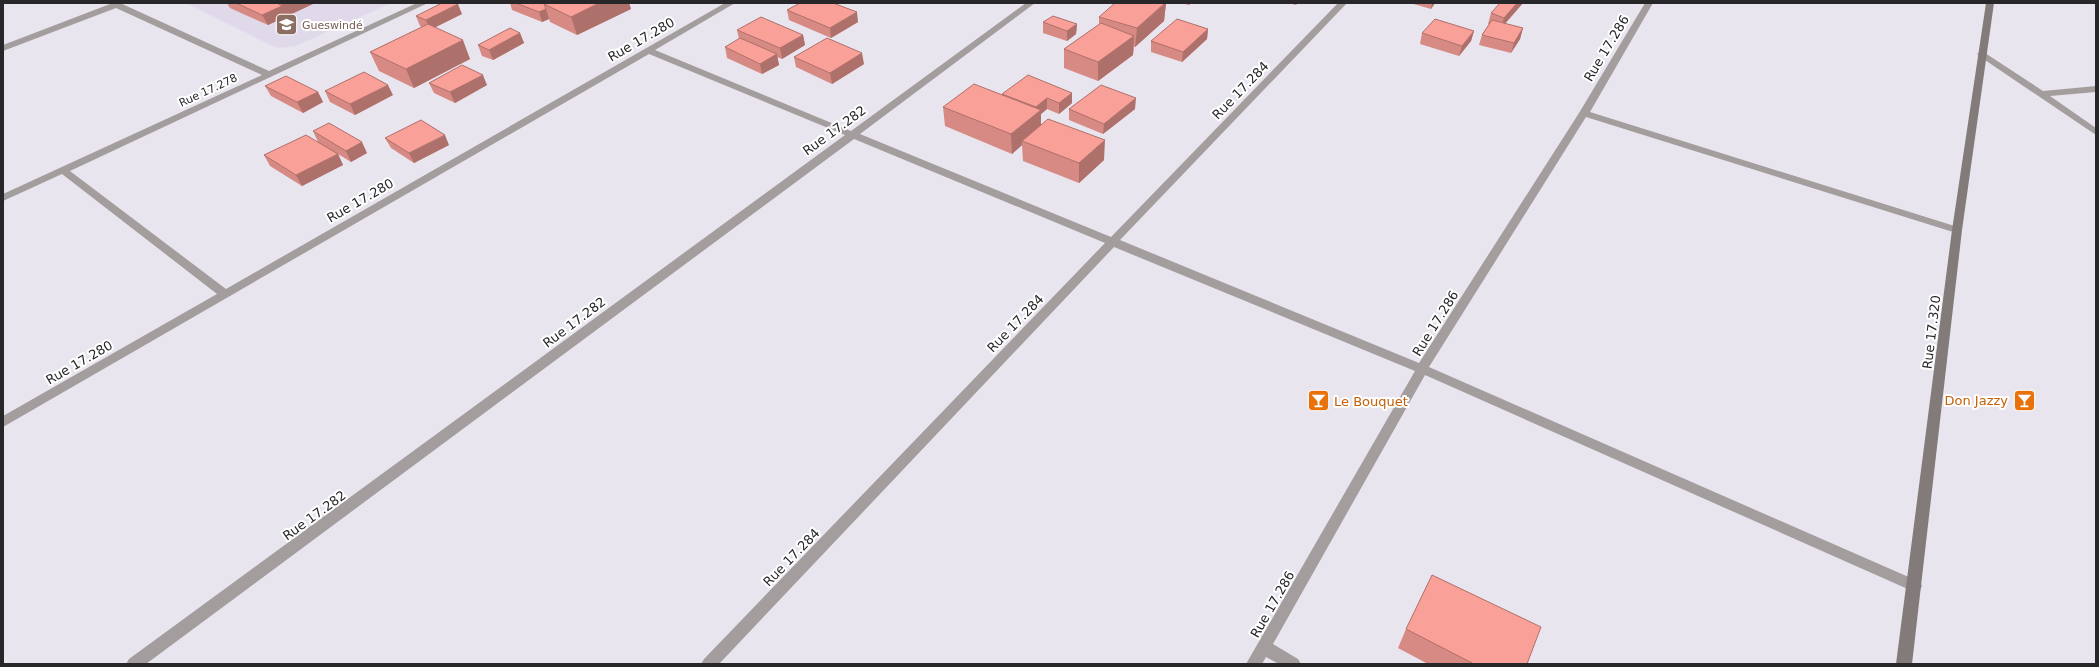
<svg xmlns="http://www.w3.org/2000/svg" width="2099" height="667" font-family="'DejaVu Sans',sans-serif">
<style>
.built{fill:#dfd9ea}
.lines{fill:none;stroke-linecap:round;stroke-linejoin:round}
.street{fill:#a39e9d;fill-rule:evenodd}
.secondary{fill:#827b79;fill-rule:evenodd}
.wall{fill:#d68a83}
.shaded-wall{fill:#ae706a}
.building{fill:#f9a098;stroke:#ae706a}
.labels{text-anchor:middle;stroke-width:4;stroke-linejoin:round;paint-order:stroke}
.far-education-label{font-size:11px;fill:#785e54;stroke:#fff;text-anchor:start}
.far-street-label{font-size:11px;fill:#272629;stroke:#fff}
.street-label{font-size:13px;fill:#272629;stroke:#fff}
.food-label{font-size:13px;fill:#c56008;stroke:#fff;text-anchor:end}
</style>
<rect width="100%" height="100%" fill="#e9e5ef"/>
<path class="built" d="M 186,3 L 391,3 L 296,46 L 277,48 Z"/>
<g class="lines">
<path class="street" d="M 109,3 L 120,3 L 269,71 L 417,3 L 428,3 L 70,171 L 226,289 L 725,3 L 735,3 L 655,50 L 851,131 L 1026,3 L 1035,3 L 860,134 L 1111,237 L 1338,3 L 1347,3 L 1120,240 L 1419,363 L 1579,113 L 1645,3 L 1653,3 L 1590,112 L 1961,228 L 1962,230 L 1957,233 L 1953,232 L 1586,117 L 1429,367 L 1920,582 L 1922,586 L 1920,590 L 1915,592 L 1910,590 L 1425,375 L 1273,644 L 1298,659 L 1301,664 L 1279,664 L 1266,657 L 1262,664 L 1246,664 L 1415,371 L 1114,247 L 719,664 L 701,664 L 704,659 L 1105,243 L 854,139 L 146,664 L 126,664 L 129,659 L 845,135 L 649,54 L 3,427 L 3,416 L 217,294 L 62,174 L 3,201 L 3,194 L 262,75 L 116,8 L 3,51 L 3,45 L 110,4 Z
M 1982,51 L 2043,91 L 2096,86 L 2096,92 L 2050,96 L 2096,128 L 2096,135 L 1979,56 L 1977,54 Z"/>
<path class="secondary" d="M 1986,3 L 1994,3 L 1962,230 L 1912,664 L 1896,664 L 1952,230 Z"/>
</g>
<path class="wall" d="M 227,3 L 315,3 L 268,25 L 230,8 Z
M 510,3 L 629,3 L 631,9 L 577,35 L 550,22 L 549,19 L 542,22 L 512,10 Z
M 1166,3 L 1164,21 L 1135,47 L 1134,46 L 1133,55 L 1098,81 L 1064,68 L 1064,49 L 1099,25 L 1099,17 Z
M 1181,3 L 1192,3 L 1189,5 Z
M 1289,3 L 1298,3 L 1296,5 Z
M 1410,3 L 1435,3 L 1431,9 Z
M 1523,3 L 1505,24 L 1523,28 L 1520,39 L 1511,53 L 1479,45 L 1482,35 L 1489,24 L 1488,24 L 1491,13 Z
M 787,10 L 858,22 L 831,38 L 789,20 Z
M 462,14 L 435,27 L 470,59 L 414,88 L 379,71 L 370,52 L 422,27 L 420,26 L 416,16 Z
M 1043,22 L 1077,24 L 1076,34 L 1067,41 L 1043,33 Z
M 1208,29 L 1207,39 L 1182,62 L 1151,52 L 1151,41 Z
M 737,30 L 803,35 L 805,45 L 782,59 L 777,57 L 779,65 L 762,74 L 727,58 L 725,47 L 739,39 Z
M 1474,31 L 1471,41 L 1459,56 L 1420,44 L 1422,33 Z
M 520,33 L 524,43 L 493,60 L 482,56 L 478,45 Z
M 794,57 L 864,64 L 832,84 L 796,67 Z
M 429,83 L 487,85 L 455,103 L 434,93 Z
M 265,86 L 318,92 L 323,102 L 303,113 L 271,96 Z
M 325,91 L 393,95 L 355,115 L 330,102 Z
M 1072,93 L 1072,103 L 1059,114 L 1047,109 L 1041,114 L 1041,125 L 1104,160 L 1079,183 L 1023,161 L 1022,145 L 1012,154 L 945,126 L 943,107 L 1002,95 L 1002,94 Z
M 1069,109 L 1135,109 L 1103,134 L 1069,120 Z
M 313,131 L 367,153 L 351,162 L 323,145 L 338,154 L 343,165 L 302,186 L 270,166 L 264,155 L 318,142 Z
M 385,138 L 449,145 L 414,163 L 391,148 Z
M 1406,629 L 1527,664 L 1428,664 L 1398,648 Z"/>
<path class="shaded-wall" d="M 281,3 L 315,3 L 268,25 L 262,15 L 282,6 Z
M 599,3 L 629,3 L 631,9 L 577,35 L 571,17 Z
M 1166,3 L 1164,21 L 1135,47 L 1137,28 Z
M 1432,3 L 1435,3 L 1431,9 Z
M 1517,3 L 1523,3 L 1501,28 L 1504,18 Z
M 458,4 L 462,14 L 430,30 L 426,20 Z
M 546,9 L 549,19 L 542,22 L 539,12 Z
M 857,12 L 858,22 L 831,38 L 830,28 Z
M 1077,24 L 1076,34 L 1067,41 L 1067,31 Z
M 1523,28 L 1520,39 L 1511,53 L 1514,43 Z
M 1208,29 L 1207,39 L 1182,62 L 1183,52 Z
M 1474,31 L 1471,41 L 1459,56 L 1462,46 Z
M 520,33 L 524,43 L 493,60 L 489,50 Z
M 803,35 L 805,45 L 782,59 L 780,48 Z
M 1134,36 L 1133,55 L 1098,81 L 1098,62 Z
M 463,40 L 470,59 L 414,88 L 406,69 Z
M 862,53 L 864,64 L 832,84 L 830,73 Z
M 777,54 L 779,65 L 762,74 L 760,64 Z
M 483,75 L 487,85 L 455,103 L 450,92 Z
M 388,85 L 393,95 L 355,115 L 350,104 Z
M 318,92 L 323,102 L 303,113 L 297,102 Z
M 1072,93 L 1072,103 L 1059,114 L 1059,103 Z
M 1047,98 L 1047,109 L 1041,114 L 1041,129 L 1022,141 L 1022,145 L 1012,154 L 1011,134 L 1036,114 L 1036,107 Z
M 1136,98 L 1135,109 L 1103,134 L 1104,124 Z
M 445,135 L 449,145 L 414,163 L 409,153 Z
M 1105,140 L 1104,160 L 1079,183 L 1079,163 Z
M 362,142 L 367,153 L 351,162 L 346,151 Z
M 338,154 L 343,165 L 302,186 L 296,175 Z"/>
<path class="building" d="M 236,3 L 277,3 L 282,6 L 262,15 Z
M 442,3 L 456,3 L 458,4 L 426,20 L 416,16 Z
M 516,3 L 546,3 L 544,4 L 546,9 L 539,12 Z
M 546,3 L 599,3 L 571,17 L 544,4 Z
M 800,3 L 833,3 L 857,12 L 830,28 L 787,10 Z
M 1115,3 L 1165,3 L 1137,28 L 1099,17 Z
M 1500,3 L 1517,3 L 1504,18 L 1491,13 Z
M 1053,16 L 1077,24 L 1067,31 L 1043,22 Z
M 761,17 L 803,35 L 780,48 L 737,30 Z
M 1177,19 L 1208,29 L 1183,52 L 1151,41 Z
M 1435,19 L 1474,31 L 1462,46 L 1422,33 Z
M 1492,20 L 1523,28 L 1514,43 L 1482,35 Z
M 1101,23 L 1134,36 L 1098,62 L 1064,49 Z
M 428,24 L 463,40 L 406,69 L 370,52 Z
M 510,28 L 520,33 L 489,50 L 478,45 Z
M 740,38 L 777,54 L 760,64 L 725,47 Z
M 827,38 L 862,53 L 830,73 L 794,57 Z
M 462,65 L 483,75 L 450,92 L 429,83 Z
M 364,72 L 388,85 L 350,104 L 325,91 Z
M 1028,75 L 1072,93 L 1059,103 L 1047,98 L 1036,107 L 1002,94 Z
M 286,76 L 318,92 L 297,102 L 265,86 Z
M 974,84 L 1041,110 L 1011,134 L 943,107 Z
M 1101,85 L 1136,98 L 1104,124 L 1069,109 Z
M 1048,119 L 1105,140 L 1079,163 L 1022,141 Z
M 421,120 L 445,135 L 409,153 L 385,138 Z
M 329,123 L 362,142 L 346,151 L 313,131 Z
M 306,135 L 338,154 L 296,175 L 264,155 Z
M 1432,575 L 1541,627 L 1527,664 L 1474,664 L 1406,629 Z"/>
<defs>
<symbol id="school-square" viewBox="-11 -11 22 22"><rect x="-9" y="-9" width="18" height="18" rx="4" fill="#8d6e63" stroke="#fff"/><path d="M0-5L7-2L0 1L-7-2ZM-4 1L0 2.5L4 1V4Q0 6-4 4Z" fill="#fff"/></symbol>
<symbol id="bar-square" viewBox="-11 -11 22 22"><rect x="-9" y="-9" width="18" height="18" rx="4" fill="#e8710a" stroke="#fff"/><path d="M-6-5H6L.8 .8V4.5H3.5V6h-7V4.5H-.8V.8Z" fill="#fff"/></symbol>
</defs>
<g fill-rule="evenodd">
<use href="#school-square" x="274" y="12" width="25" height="25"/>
<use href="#bar-square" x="2012" y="388" width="25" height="25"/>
<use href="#bar-square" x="1306" y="388" width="25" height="25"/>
</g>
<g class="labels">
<g class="far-education-label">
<text x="302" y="29">Gueswindé</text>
</g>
<g class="far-street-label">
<text transform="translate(208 90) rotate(-25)" y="4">Rue 17.278</text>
</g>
<g class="street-label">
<text transform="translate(641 39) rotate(-30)" y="5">Rue 17.280</text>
<text transform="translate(1606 48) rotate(-59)" y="5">Rue 17.286</text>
<text transform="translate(1240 90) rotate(-46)" y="5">Rue 17.284</text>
<text transform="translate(834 130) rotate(-36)" y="5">Rue 17.282</text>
<text transform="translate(360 200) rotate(-30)" y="5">Rue 17.280</text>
<text transform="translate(574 322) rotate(-37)" y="5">Rue 17.282</text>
<text transform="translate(1015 323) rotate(-46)" y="5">Rue 17.284</text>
<text transform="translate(1435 323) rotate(-58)" y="5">Rue 17.286</text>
<text transform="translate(1931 332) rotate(-83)" y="5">Rue 17.320</text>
<text transform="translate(79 362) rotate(-30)" y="5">Rue 17.280</text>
<text transform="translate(314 515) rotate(-36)" y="5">Rue 17.282</text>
<text transform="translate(791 557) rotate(-46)" y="5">Rue 17.284</text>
<text transform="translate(1272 604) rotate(-60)" y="5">Rue 17.286</text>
</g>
<g class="food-label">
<text x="2008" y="405">Don Jazzy</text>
<text x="1334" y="406" text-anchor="start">Le Bouquet</text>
</g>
</g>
<rect width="2099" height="667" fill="none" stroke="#272629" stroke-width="8"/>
</svg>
